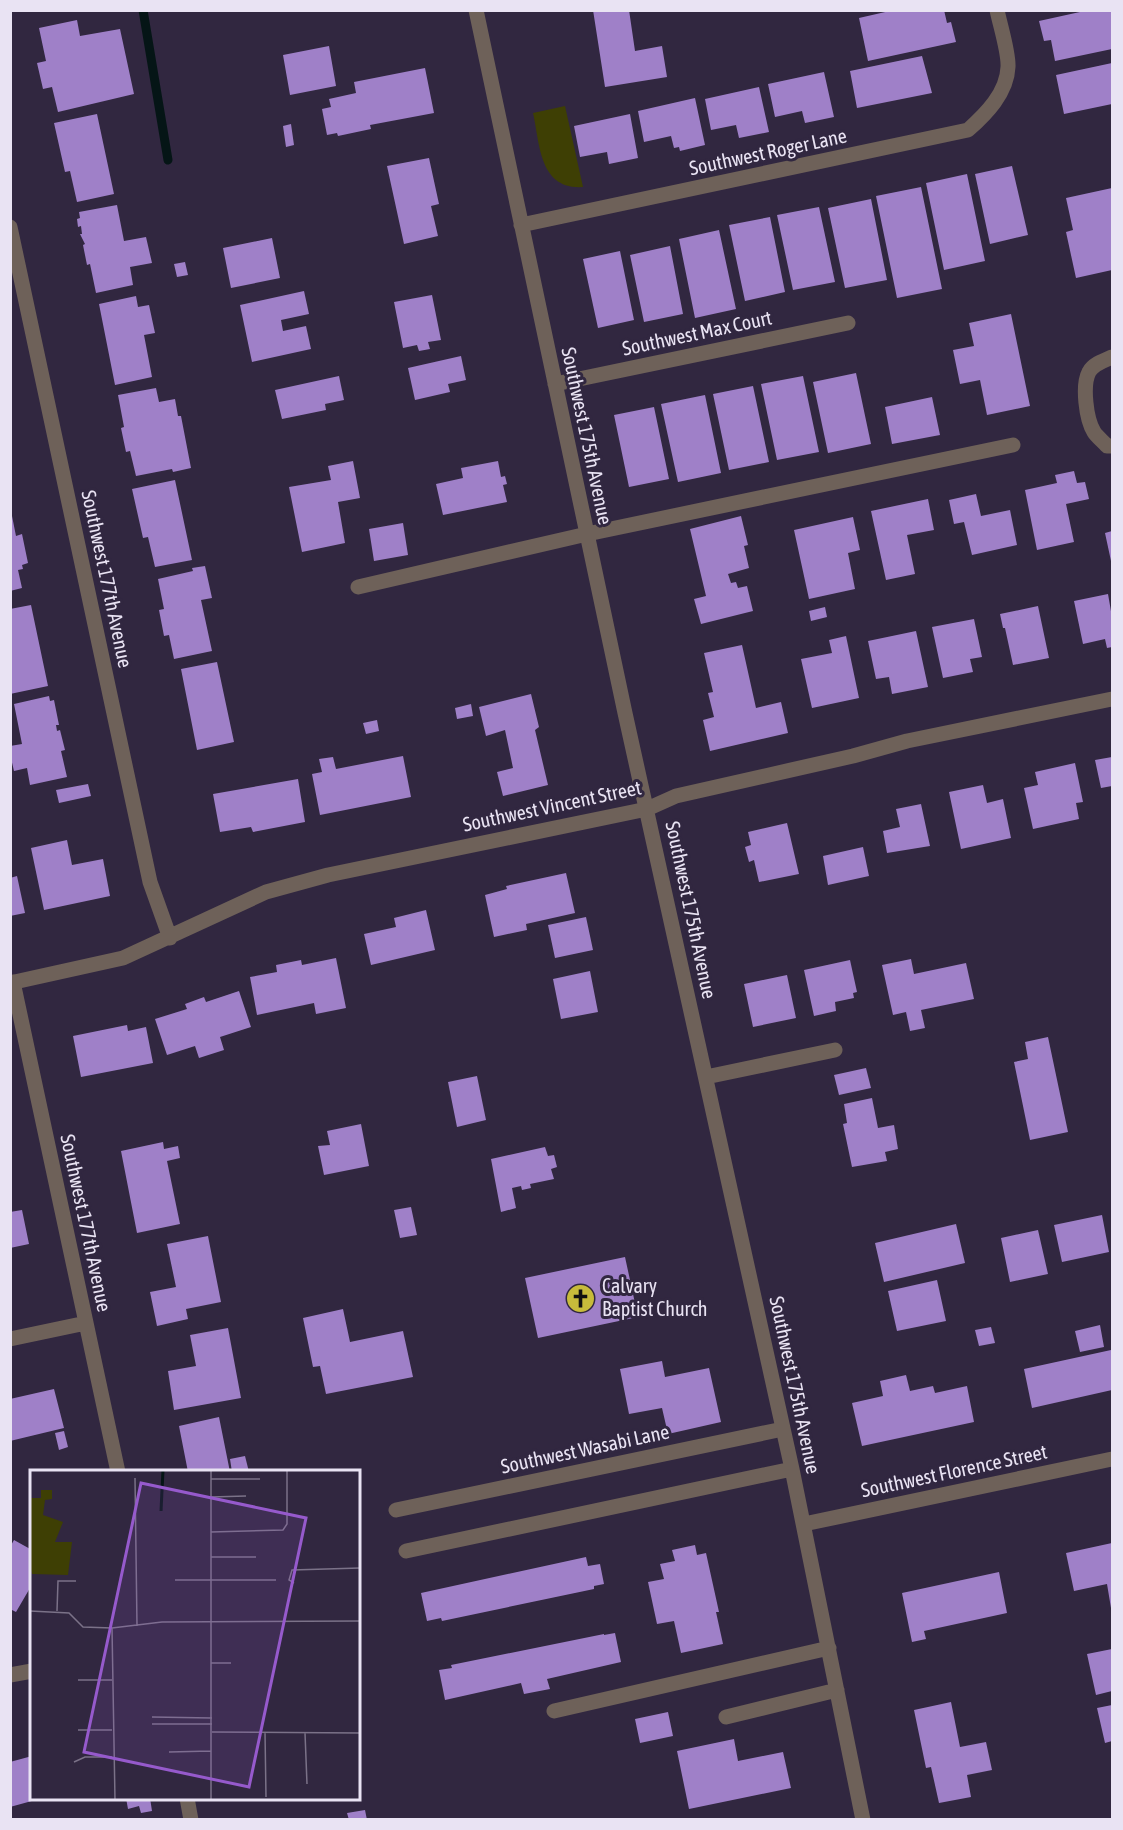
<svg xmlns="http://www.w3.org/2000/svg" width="1123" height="1830" font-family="'Asap Condensed',sans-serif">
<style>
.green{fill:#3e3f04}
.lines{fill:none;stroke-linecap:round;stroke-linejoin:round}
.stream{stroke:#051516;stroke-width:9}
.building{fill:#9f80c8}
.minor{stroke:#6e6159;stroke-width:15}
.labels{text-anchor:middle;stroke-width:6;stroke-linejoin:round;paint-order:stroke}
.street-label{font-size:20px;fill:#e9e3f3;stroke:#312740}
.poi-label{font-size:20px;fill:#e9e3f3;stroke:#312740;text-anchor:start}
.inset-river{fill:none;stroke:#051516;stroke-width:3}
.inset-road{fill:none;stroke:#7b7288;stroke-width:1.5}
.view{fill:#965acc;fill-opacity:0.15;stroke:#965acc;stroke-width:3}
.inset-edge{fill:none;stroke:#e9e3f3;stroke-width:3}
</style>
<rect width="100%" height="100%" fill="#312740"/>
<path class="green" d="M 565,106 L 583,187 C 539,190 540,144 533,113 Z"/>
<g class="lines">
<path class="stream" d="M 143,10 L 168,160"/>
</g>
<path class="building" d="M 593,10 L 629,10 L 635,51 L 662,46 L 667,77 L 605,87 Z
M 894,10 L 944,10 L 947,23 L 951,22 L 956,42 L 868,61 L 859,18 Z
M 1089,10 L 1112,10 L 1112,49 L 1055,61 L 1051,40 L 1044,41 L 1039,21 Z
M 77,20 L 80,36 L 120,29 L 134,94 L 58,112 L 52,87 L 43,89 L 37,63 L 46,61 L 39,28 Z
M 329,46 L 336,86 L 290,95 L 283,55 Z
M 922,56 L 932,93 L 857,108 L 850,71 Z
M 1112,63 L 1112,104 L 1064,114 L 1056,75 Z
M 425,68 L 434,113 L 370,125 L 371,129 L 338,136 L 337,133 L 327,135 L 322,109 L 331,107 L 329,99 L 356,93 L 354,82 Z
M 824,72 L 834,117 L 805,123 L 802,111 L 775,117 L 768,84 Z
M 759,87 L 769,132 L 739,138 L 736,125 L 711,130 L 705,99 Z
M 695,98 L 705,145 L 680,151 L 679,147 L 674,148 L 671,136 L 644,142 L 638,111 Z
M 97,114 L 114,194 L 77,202 L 70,171 L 65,172 L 54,123 Z
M 630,114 L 638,158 L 609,164 L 607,152 L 580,157 L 574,126 Z
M 291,124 L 294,145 L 286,147 L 283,126 Z
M 429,158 L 439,204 L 431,206 L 438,236 L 404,244 L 387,166 Z
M 1012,166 L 1028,235 L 990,244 L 975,174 Z
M 967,174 L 985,261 L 944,270 L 926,183 Z
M 921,187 L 942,289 L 897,298 L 876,196 Z
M 1112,188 L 1112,270 L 1076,278 L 1066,232 L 1073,230 L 1066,198 Z
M 871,199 L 887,280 L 845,288 L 828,208 Z
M 117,205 L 124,241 L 146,237 L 152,263 L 130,267 L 133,285 L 96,293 L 90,264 L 87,265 L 83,245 L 85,244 L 80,234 L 82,234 L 81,226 L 78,227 L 77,219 L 80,218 L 79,212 Z
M 819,207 L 835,282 L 793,290 L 777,215 Z
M 770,217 L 785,292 L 745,301 L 729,225 Z
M 719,230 L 736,309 L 695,318 L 679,239 Z
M 272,238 L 280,278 L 231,288 L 223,248 Z
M 670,246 L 683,314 L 644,322 L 630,255 Z
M 620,251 L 634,320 L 598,328 L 583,259 Z
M 185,262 L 188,275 L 177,277 L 174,264 Z
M 304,291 L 309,314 L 281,320 L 283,331 L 306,326 L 311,349 L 252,362 L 240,305 Z
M 432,295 L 441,340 L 428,342 L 430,349 L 419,351 L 417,345 L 403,348 L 394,302 Z
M 136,296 L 138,307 L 149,305 L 155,333 L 144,335 L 152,377 L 115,385 L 99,304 Z
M 1011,314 L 1030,406 L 987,415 L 980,380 L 960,384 L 953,350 L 974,346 L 969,323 Z
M 461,356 L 466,380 L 448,384 L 450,392 L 415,400 L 408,368 Z
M 856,373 L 871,444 L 828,453 L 813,382 Z
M 339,376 L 344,400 L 325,404 L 326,410 L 282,419 L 275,390 Z
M 803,376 L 819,452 L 777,460 L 761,384 Z
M 753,386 L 769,462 L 729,470 L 713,394 Z
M 156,388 L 159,402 L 175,399 L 178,416 L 181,416 L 191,468 L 173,472 L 172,469 L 136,476 L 130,451 L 126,452 L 121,428 L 124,427 L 118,395 Z
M 705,395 L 721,473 L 678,482 L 661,404 Z
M 932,397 L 940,435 L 892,444 L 885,407 Z
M 654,407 L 669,479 L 629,487 L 614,415 Z
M 353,461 L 360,498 L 338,502 L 345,543 L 302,552 L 289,487 L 331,480 L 328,466 Z
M 498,461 L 501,477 L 505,476 L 507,484 L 503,485 L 507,502 L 443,515 L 436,484 L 463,478 L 461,468 Z
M 1074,471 L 1077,483 L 1085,482 L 1089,499 L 1066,504 L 1074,542 L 1037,550 L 1025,490 L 1057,483 L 1055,475 Z
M 175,480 L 192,560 L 155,567 L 148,537 L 143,538 L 132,489 Z
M 976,494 L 981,516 L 1010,510 L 1017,545 L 972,555 L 964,522 L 954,524 L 949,500 Z
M 928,499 L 934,530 L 907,535 L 915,574 L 886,580 L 871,511 Z
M 12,516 L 16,536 L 22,534 L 28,563 L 22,565 L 23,569 L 18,570 L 22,588 L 10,591 Z
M 741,516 L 748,545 L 744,546 L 749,568 L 728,574 L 731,583 L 736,582 L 738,588 L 747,586 L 753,611 L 701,624 L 694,599 L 706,596 L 690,529 Z
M 853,517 L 860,550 L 848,553 L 855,589 L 809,599 L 794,530 Z
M 403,523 L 408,555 L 374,561 L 369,529 Z
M 1112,531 L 1112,561 L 1111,561 L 1105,533 Z
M 205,566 L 212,598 L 201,600 L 212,651 L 174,659 L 169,635 L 164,636 L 159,610 L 164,609 L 158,579 L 193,571 L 192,568 Z
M 1108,594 L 1112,617 L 1112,647 L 1107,648 L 1105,639 L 1083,644 L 1074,601 Z
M 31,605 L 48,686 L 10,694 L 10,609 Z
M 1038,606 L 1049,658 L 1013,665 L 1005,628 L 1003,628 L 1000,614 Z
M 825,607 L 827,617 L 811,621 L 809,611 Z
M 974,619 L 982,657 L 970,659 L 973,672 L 943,678 L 932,627 Z
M 916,631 L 928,687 L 892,694 L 889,677 L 876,679 L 868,641 Z
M 846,636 L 859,698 L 812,708 L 801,659 L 832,653 L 829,640 Z
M 742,645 L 756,708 L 781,702 L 788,733 L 710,751 L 703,720 L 714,717 L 708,693 L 713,692 L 704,653 Z
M 217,662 L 234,742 L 197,750 L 181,669 Z
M 531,694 L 539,727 L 535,730 L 548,785 L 503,796 L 497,772 L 513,768 L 505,730 L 486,736 L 479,707 Z
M 49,696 L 50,701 L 54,700 L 59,725 L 56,725 L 57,731 L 60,730 L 65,750 L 61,751 L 67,777 L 30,785 L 27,768 L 14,771 L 10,754 L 10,746 L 22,744 L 14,704 Z
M 471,704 L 473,716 L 457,719 L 455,708 Z
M 377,720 L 379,731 L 366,734 L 363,723 Z
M 403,756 L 411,797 L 320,815 L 312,774 L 322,772 L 319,759 L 333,757 L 336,769 Z
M 1112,757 L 1112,786 L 1101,788 L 1095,760 Z
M 1075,763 L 1083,802 L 1076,803 L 1079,819 L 1033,829 L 1024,788 L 1038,785 L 1035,772 Z
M 298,779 L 305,822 L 253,832 L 251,827 L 220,832 L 213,794 Z
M 88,784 L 91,796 L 59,803 L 56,790 Z
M 983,785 L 987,803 L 1003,799 L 1011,838 L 961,849 L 949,792 Z
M 921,804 L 930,846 L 887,853 L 883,831 L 900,827 L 896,809 Z
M 787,823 L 799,874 L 759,882 L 754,860 L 749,862 L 745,847 L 751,845 L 748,832 Z
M 67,840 L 72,865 L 103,859 L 110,896 L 44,910 L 31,848 Z
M 863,847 L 869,876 L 828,885 L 823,856 Z
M 566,873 L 575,913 L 526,924 L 527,930 L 494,937 L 485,895 L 507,889 L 506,886 Z
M 17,876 L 25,913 L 10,916 L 10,878 Z
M 426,910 L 435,950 L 371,965 L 364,934 L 396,927 L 394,918 Z
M 586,917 L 593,950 L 555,958 L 548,925 Z
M 336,958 L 346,1008 L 316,1014 L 314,1003 L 257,1015 L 250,977 L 277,972 L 276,965 L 301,960 L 302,965 Z
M 911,959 L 914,974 L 966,963 L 974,999 L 921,1010 L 925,1028 L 910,1031 L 906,1012 L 893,1015 L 882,965 Z
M 850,960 L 857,992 L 853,993 L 854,998 L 835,1002 L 836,1011 L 814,1016 L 804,970 Z
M 590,971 L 598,1012 L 561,1019 L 553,979 Z
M 787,975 L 796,1018 L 753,1027 L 744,984 Z
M 239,991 L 251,1027 L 220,1037 L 224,1050 L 199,1058 L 195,1046 L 167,1055 L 155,1019 L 187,1009 L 185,1004 L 204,997 L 206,1002 Z
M 127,1025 L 128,1031 L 146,1027 L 153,1063 L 81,1077 L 73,1036 Z
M 1048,1037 L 1068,1132 L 1030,1140 L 1014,1062 L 1028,1059 L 1025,1042 Z
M 866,1068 L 871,1088 L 839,1095 L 834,1075 Z
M 477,1076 L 486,1120 L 457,1127 L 448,1082 Z
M 872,1098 L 878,1128 L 894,1125 L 898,1149 L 885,1152 L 887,1161 L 852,1167 L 843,1124 L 847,1123 L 844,1104 Z
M 361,1124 L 369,1166 L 324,1175 L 318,1146 L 330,1145 L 327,1131 Z
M 163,1142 L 164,1149 L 178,1146 L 180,1158 L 167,1161 L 180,1224 L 137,1233 L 121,1151 Z
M 545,1147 L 548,1156 L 554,1155 L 557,1167 L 551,1169 L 554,1179 L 530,1184 L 531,1188 L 522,1190 L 521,1186 L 512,1188 L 516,1208 L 501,1212 L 491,1159 Z
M 411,1207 L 417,1235 L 400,1238 L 394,1210 Z
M 22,1210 L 29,1244 L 10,1248 L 10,1212 Z
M 1102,1215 L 1109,1252 L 1062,1262 L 1054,1225 Z
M 956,1224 L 965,1263 L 884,1282 L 875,1243 Z
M 1038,1230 L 1048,1274 L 1010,1282 L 1001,1238 Z
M 208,1236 L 221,1302 L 186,1309 L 188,1319 L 157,1326 L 150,1292 L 176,1287 L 167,1244 Z
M 625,1257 L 638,1317 L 538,1338 L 525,1278 Z
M 937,1280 L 946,1321 L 897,1331 L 888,1291 Z
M 343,1309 L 350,1342 L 403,1331 L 413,1377 L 326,1394 L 320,1366 L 313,1367 L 303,1318 Z
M 1100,1325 L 1104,1347 L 1080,1352 L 1075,1331 Z
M 991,1327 L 995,1343 L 979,1346 L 975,1330 Z
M 228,1328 L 241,1398 L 174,1410 L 168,1371 L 196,1366 L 190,1335 Z
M 1111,1350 L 1112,1390 L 1032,1408 L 1024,1369 Z
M 662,1361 L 665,1377 L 709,1368 L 721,1422 L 668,1434 L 662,1408 L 629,1414 L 620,1369 Z
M 906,1375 L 910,1391 L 933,1386 L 935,1393 L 967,1386 L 974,1422 L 862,1446 L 852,1403 L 883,1396 L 880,1381 Z
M 54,1389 L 64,1428 L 10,1441 L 10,1399 Z
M 219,1417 L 230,1472 L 188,1472 L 179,1426 Z
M 64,1431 L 68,1447 L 59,1450 L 55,1433 Z
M 245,1456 L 249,1472 L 232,1472 L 230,1459 Z
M 14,1540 L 32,1550 L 32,1589 L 30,1588 L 16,1612 L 10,1609 L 10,1547 Z
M 1112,1543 L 1112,1608 L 1111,1608 L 1107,1584 L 1074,1591 L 1066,1553 Z
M 695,1545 L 697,1555 L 706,1553 L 719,1612 L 716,1612 L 723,1644 L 681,1653 L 674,1621 L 657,1624 L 648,1582 L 664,1579 L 660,1564 L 675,1561 L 672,1550 Z
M 586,1557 L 588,1566 L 600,1564 L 604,1584 L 594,1586 L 594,1589 L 442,1621 L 441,1618 L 427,1621 L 421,1593 Z
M 999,1572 L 1007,1613 L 924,1631 L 926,1639 L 912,1642 L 902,1593 Z
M 615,1633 L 621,1662 L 547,1679 L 550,1689 L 524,1694 L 521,1683 L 445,1700 L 439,1670 L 452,1668 L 451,1665 L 604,1634 L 604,1635 Z
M 1112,1649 L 1112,1691 L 1096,1695 L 1087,1654 Z
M 951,1702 L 960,1747 L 986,1742 L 992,1770 L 967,1775 L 971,1797 L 939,1803 L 931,1767 L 926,1768 L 914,1710 Z
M 1112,1705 L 1112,1741 L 1105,1743 L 1097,1708 Z
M 668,1712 L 673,1736 L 640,1743 L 635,1719 Z
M 734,1739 L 738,1761 L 783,1752 L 791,1788 L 689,1809 L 677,1751 Z
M 32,1756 L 32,1798 L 39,1799 L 10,1807 L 10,1762 Z
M 126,1798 L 150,1798 L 152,1811 L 141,1813 L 139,1806 L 128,1809 Z
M 365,1810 L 367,1820 L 349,1820 L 347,1813 Z"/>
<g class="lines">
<path class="minor" d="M 476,10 L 625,713 L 792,1469 L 863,1820
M 521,225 L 968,130 C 986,114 1007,93 1008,67 C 1009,53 1000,25 997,10
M 10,227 L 150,882 L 170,938
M 1112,357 C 1105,360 1093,364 1089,372 C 1082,385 1086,419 1094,432 C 1097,437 1103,441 1107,446 L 1112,446
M 555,384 L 848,323
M 358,587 L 587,534 L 1013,445
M 13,982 L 118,1472
M 10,983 L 123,958 L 266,892 L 328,875 L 647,809 L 676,796 L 853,756 L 907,741 L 1112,699
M 706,1077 L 835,1050
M 10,1339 L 86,1323
M 396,1510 L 783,1429
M 804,1524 L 1112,1459
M 406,1551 L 792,1469
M 10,1675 L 32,1671
M 554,1711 L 829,1648
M 726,1717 L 837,1690
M 187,1798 L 191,1820"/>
</g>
<defs>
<symbol id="church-disc" viewBox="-11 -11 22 22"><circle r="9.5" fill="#c7bb3b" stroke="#312740"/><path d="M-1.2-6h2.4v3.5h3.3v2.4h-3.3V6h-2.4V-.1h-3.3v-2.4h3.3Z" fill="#111"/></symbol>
</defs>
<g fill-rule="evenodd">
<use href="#church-disc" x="564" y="1282" width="33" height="33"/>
</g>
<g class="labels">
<g class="street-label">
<text transform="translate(768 152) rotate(-12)" y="7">Southwest Roger Lane</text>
<text transform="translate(697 333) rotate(-12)" y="7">Southwest Max Court</text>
<text transform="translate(587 436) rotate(78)" y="7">Southwest 175th Avenue</text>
<text transform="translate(107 579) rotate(78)" y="7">Southwest 177th Avenue</text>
<text transform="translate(552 806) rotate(-12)" y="7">Southwest Vincent Street</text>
<text transform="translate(691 910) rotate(78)" y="7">Southwest 175th Avenue</text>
<text transform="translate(86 1223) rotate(78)" y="7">Southwest 177th Avenue</text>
<text transform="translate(795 1385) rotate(78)" y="7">Southwest 175th Avenue</text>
<text transform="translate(585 1449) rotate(-12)" y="7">Southwest Wasabi Lane</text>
<text transform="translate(954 1471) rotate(-12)" y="7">Southwest Florence Street</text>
</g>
<g class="poi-label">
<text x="602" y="1293">Calvary<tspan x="602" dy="23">Baptist Church</tspan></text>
</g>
</g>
<g transform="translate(30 1470)">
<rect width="330" height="330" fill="#312740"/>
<path d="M 11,20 L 22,20 L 22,29 L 15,30 L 13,45 L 33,52 L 25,72 L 42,72 L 38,105 L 2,104 L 0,97 L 0,28 L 11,28 Z" fill="#3e3f04"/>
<path class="inset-river" d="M 131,41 L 133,0"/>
<path class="inset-road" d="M 105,8 L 107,156M 181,9 L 230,9M 181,27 L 216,26M 181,62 L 253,60 L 257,54 L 257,0M 181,87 L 226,87M 145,110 L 246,110M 264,113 L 259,110 L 262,100 L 330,98M 0,141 L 39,143 L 53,157 L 82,158 L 132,152 L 330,151M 27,141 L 28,111 L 46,111M 82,158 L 85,330M 181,193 L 201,193M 48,210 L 82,210M 122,247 L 182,248M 122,254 L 182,254M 48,260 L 82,260M 182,262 L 330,263M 235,262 L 236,327M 275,263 L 277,314M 139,282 L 181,281M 44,292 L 55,287 L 82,287M 181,330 L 181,0"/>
<path class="view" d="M 111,13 L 276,48 L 219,317 L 54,282 Z"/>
<rect width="330" height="330" class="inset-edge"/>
</g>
<rect width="1123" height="1830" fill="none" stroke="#e9e3f3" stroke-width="24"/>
</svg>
